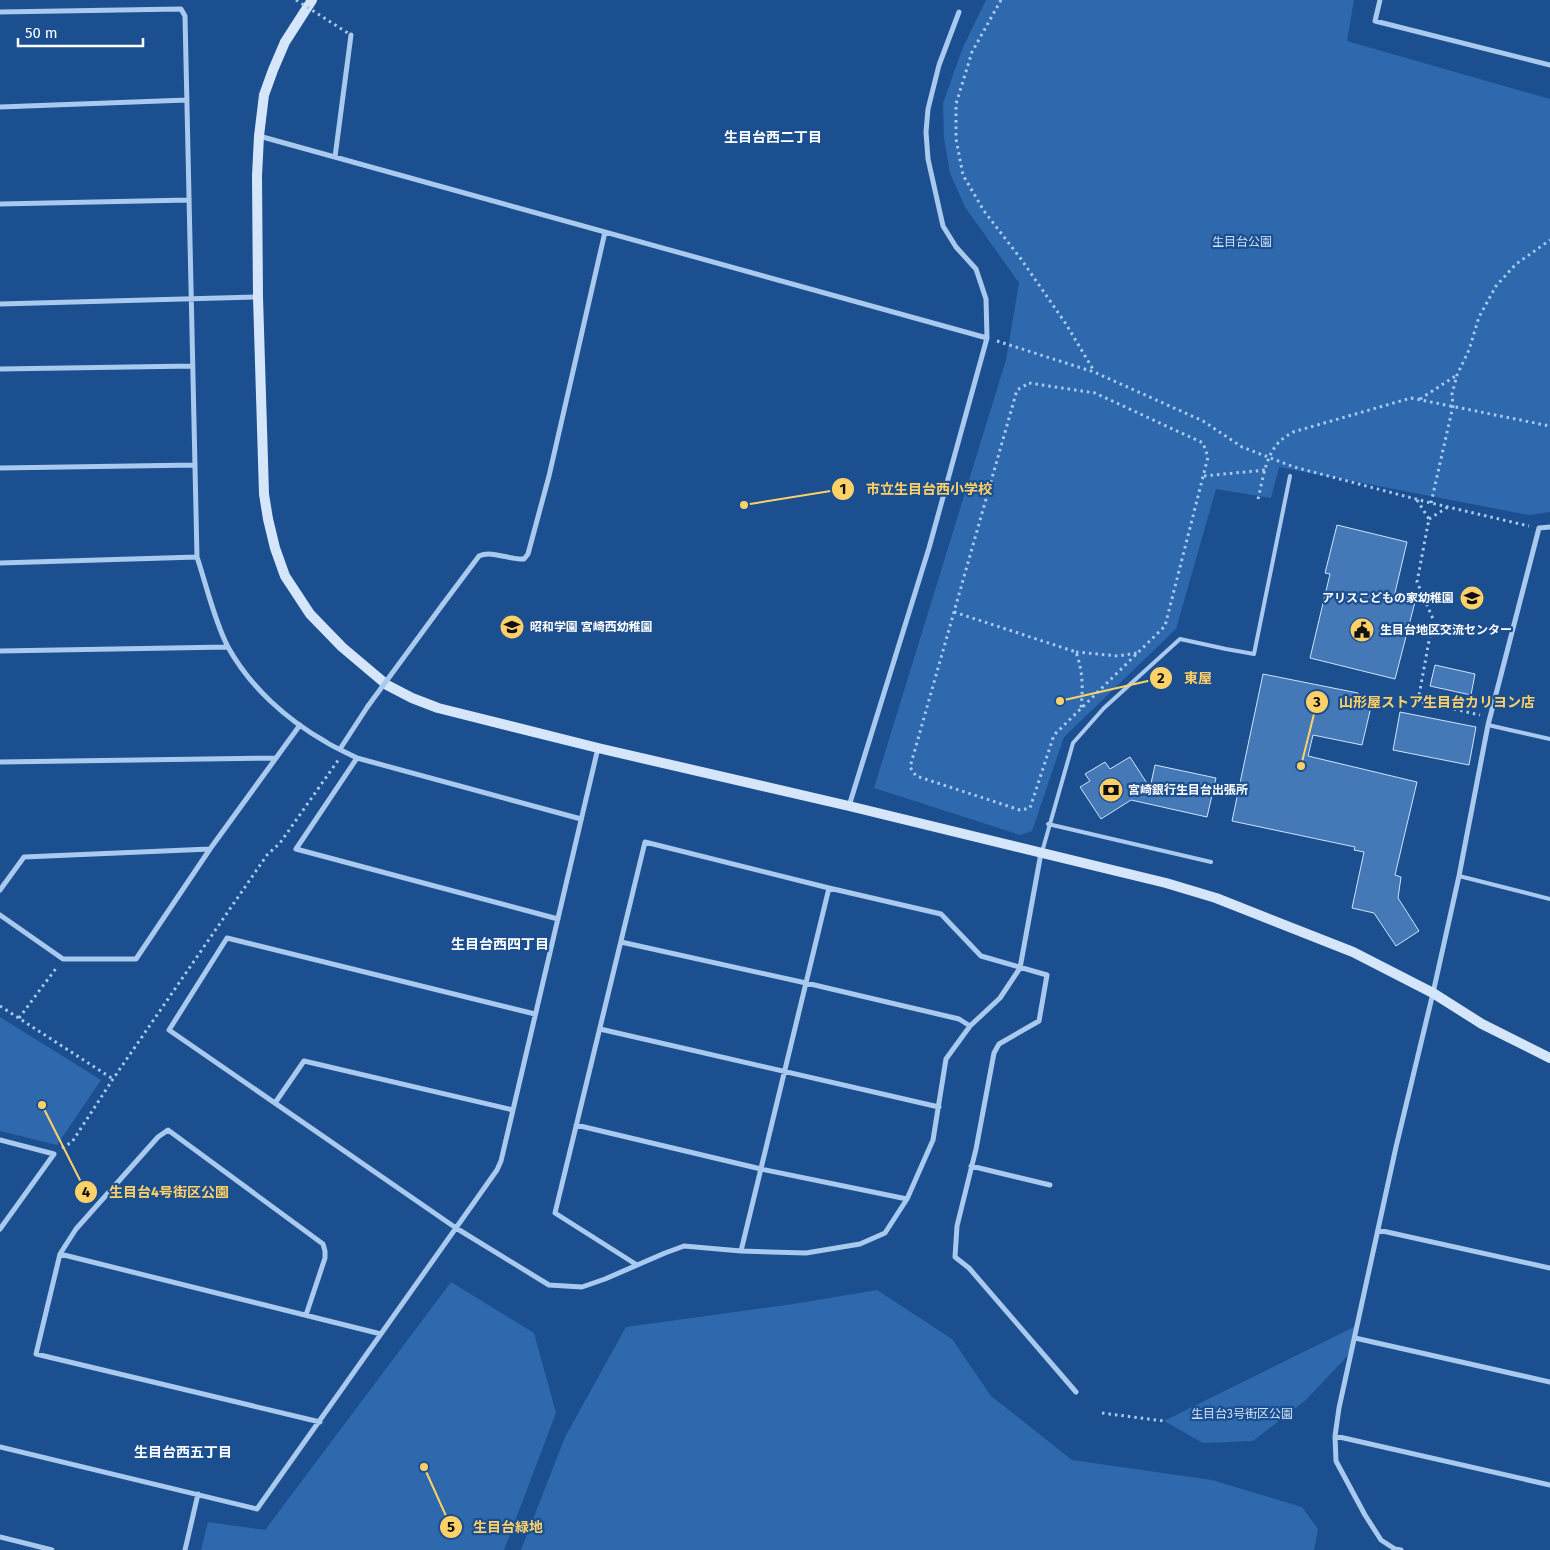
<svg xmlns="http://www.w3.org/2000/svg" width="1550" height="1550" font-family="'Fira Sans','Noto Sans JP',sans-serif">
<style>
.green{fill:#2e69ad}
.building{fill:#4478b7;stroke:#cfe3fa}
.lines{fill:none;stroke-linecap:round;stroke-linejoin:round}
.path{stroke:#a9c9ee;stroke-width:3;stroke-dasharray:2.5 4;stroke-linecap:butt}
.lane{stroke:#a9c9ee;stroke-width:4}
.street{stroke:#a9c9ee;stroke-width:5}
.secondary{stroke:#d6e6fa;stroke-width:10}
.path-bridge{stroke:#a9c9ee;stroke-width:3;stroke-dasharray:2.5 4;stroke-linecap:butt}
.street-bridge{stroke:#a9c9ee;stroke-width:5}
.labels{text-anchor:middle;stroke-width:4.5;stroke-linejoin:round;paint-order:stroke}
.park-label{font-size:12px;fill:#cfe3fa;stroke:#1b4f8f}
.poi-label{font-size:12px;font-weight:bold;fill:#fff;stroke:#1b4f8f;text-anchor:start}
.neighbourhood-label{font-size:14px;font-weight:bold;fill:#fff;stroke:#1b4f8f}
.leader{fill:none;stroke:#ffd166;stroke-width:2}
.callout-dot{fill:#ffd166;stroke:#1b4f8f;stroke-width:2}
.mark-label{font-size:15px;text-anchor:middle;font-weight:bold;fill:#111}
.callout-label{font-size:14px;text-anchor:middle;font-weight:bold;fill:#ffd166;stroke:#1b4f8f;stroke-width:4.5;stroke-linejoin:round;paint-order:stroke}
</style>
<rect width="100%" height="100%" fill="#1b4f8f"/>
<path class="green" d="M 986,0 L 1354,0 L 1347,41 L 1550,99 L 1550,512 L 1529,515 L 1279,467 L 1271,498 L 1216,489 L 1176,629 L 1064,737 L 1032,831 L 1020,835 L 874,788 L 1006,360 L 1019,283 L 965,207 L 950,173 L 944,138 L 943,103 L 963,47 Z
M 0,1017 L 101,1080 L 57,1145 L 0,1131 Z
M 451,1282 L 534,1333 L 556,1413 L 504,1550 L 201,1550 L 208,1522 L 265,1530 Z
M 877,1290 L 952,1339 L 991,1396 L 1072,1460 L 1212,1480 L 1302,1507 L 1318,1529 L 1314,1550 L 521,1550 L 565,1437 L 626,1327 L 793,1304 Z
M 1358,1325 L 1352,1351 L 1306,1400 L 1253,1441 L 1203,1443 L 1164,1421 Z"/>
<path class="building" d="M 1337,525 L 1407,542 L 1394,597 L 1415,602 L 1395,679 L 1310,658 L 1330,574 L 1325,573 Z
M 1435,665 L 1475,674 L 1471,695 L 1430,686 Z
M 1263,674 L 1358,693 L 1370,711 L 1362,745 L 1313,735 L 1308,756 L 1417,782 L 1395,875 L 1401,877 L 1398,898 L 1419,931 L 1396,946 L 1374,913 L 1352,908 L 1364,852 L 1354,850 L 1355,847 L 1232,821 Z
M 1400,712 L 1476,727 L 1469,765 L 1393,750 Z
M 1130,757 L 1150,788 L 1155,765 L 1216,778 L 1207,817 L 1131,800 L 1101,819 L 1080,787 L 1090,781 L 1085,774 L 1105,762 L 1110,769 Z"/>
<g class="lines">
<path class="path" d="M 1001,0 L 972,52 L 956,104 L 956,139 L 963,175 L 984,211 L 1021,259 L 1066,324 L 1094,371
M 997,341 L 1094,372 L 1203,421 L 1242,447 L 1294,467 L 1431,503 L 1529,526
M 1029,383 L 1095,393 L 1203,443 L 1208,457 L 1165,626 L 1054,735 L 1030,808 L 1020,810 L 916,776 L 910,767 L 1017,390 Z
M 1420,399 L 1457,375
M 1204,476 L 1265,470
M 1258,499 C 1263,479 1265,457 1279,442 C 1283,438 1288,435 1293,432 L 1411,398 L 1550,426
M 1417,500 L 1429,519 L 1417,582 L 1433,619 L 1418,701 L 1480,715
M 1431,503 L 1453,406 L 1452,394 L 1457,375 L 1469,350 L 1479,317 L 1496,286 L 1516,264 L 1550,240
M 1429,519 L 1448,507
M 954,612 L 1076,652 C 1083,672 1083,688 1081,708
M 1076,652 L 1118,656 L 1137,653
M 0,1006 L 113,1079
M 19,1018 L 57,967
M 62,1148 L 72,1142 L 113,1079 L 267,855 L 280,843 L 339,759
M 1102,1413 L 1164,1421"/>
<path class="lane" d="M 1488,725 L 1550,739
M 1048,824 L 1211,862
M 1042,852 L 1073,743 L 1104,708 L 1180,639 L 1226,649 L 1254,654 L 1290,476
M 1459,876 L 1550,899"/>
<path class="street" d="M 1380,0 L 1375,21 L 1550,65
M 0,12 L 181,9 L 185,16 L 197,557 C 207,587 214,620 228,647 C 250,687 287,720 326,742 C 335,748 346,752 357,758 L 581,819
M 0,107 L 187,100
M 259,136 L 987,338
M 335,157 L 351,35
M 0,204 L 189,200
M 0,304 L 258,297
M 0,369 L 193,366
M 0,468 L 195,465
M 0,563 L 197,557
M 443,604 L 479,556 C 492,550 509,560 524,559 L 528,554 L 549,476 L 605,232
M 0,651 L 228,647
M 340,749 L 368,706
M 357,758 L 296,849 L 558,919
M 0,762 L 275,758
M 849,806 L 929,548 L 987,338 L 986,299 L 976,269 L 956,247 L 943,226 L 928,159 L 926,132 L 928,109 L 939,65 L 959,12
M 0,890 L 24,857 L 210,849
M 0,915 L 63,959 L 136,959 L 210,849 L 300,725
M 621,942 L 806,983 L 959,1019 L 970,1026
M 535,1014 L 227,938 L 169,1030 L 456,1228 L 549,1285 L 582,1287 L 605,1279 L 665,1253 L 684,1246 L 741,1251 L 806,1253 L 860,1244 L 885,1233 L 907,1199 L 933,1140 L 946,1059 L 970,1026 L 1000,998 L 1020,968 L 1041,853
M 600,1029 L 939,1107
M 275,1103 L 304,1061 L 513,1110
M 576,1125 L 761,1169 L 907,1199
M 0,1140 L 54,1154 L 0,1229
M 971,1166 L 1050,1185
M 1378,1230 L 1550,1268
M 741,1251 L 829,888
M 60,1254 L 381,1334
M 637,1265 L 555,1213 L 645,842 L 829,888 L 941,914 L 981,956 L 1047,975 L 1039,1021 L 999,1044 L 994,1053 L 976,1149 L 957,1226 L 955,1257 L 969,1268 L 1076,1392
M 306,1315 L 325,1258 L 325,1251 L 323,1244 L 168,1130 L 158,1137 L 76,1229 L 60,1254 L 36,1354 L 320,1422
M 1355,1338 L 1550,1382
M 1335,1436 L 1550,1485
M 0,1447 L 257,1509 L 497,1170 L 501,1161 L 598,748
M 0,1537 L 52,1550
M 185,1550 L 198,1494
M 1401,1550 L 1395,1549 L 1381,1540 L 1365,1515 L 1336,1461 L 1335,1436 L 1339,1408 L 1396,1147 L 1433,993 L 1459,876 L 1488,725 L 1539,528 L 1550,527"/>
<path class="secondary" d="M 312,0 L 285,42 L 273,70 L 264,95 L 259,136 L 257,176 L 258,297 L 264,494 L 268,519 L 275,548 L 285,576 L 310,614 L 342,647 L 387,685 L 412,698 L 438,708 L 598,748 L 849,806 L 1166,883 L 1216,898 L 1353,952 L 1433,993 L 1482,1024 L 1550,1058"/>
<path class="path-bridge" d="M 296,0 L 351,35"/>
<path class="street-bridge" d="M 368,706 L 443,604"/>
</g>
<defs>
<symbol id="school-disc" viewBox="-11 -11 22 22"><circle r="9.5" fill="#ffd166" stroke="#1b4f8f"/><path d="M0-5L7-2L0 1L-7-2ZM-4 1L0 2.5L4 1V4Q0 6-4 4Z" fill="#111"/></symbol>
<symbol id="civic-disc" viewBox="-11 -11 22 22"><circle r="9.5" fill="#ffd166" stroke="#1b4f8f"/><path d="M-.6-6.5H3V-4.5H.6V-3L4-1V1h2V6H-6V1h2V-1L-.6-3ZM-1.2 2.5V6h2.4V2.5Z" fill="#111"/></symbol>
<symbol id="bank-disc" viewBox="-11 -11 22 22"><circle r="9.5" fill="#ffd166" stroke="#1b4f8f"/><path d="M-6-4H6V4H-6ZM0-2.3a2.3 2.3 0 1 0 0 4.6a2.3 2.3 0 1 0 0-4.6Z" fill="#111"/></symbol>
</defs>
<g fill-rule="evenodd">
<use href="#school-disc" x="1458" y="584" width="28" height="28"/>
<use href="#school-disc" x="498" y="613" width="28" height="28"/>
<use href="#civic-disc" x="1348" y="616" width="28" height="28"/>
<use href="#bank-disc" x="1097" y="776" width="28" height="28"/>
</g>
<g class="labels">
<g class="park-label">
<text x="1242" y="246">生目台公園</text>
<text x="1242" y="1418">生目台3号街区公園</text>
</g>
<g class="poi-label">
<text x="1454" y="602" text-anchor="end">アリスこどもの家幼稚園</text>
<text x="530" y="631">昭和学園 宮崎西幼稚園</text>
<text x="1380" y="634">生目台地区交流センター</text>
<text x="1128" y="794">宮崎銀行生目台出張所</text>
</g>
<g class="neighbourhood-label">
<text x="773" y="142">生目台西二丁目</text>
<text x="500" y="949">生目台西四丁目</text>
<text x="183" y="1457">生目台西五丁目</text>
</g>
</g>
<path class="leader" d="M744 505L843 489M1060 701L1161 678M1301 766L1317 702M42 1105L86 1192M424 1467L451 1527"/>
<g class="callout-dot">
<circle cx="744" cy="505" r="5"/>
<circle cx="1060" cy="701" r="5"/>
<circle cx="1301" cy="766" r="5"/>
<circle cx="42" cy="1105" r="5"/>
<circle cx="424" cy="1467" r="5"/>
<circle cx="843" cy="489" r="12"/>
<circle cx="1161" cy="678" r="12"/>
<circle cx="1317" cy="702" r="12"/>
<circle cx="86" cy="1192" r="12"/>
<circle cx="451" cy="1527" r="12"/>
</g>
<g class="mark-label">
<text x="843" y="494">1</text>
<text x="1161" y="683">2</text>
<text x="1317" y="707">3</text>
<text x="86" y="1197">4</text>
<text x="451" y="1532">5</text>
</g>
<g class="callout-label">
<text x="929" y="494">市立生目台西小学校</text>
<text x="1198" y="683">東屋</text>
<text x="1437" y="707">山形屋ストア生目台カリヨン店</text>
<text x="169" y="1197">生目台4号街区公園</text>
<text x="508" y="1532">生目台緑地</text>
</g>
<path d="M18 38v8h125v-8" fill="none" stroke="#ffffff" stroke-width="2.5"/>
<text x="25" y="38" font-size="15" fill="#ffffff" stroke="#1b4f8f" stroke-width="4" paint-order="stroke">50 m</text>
</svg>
